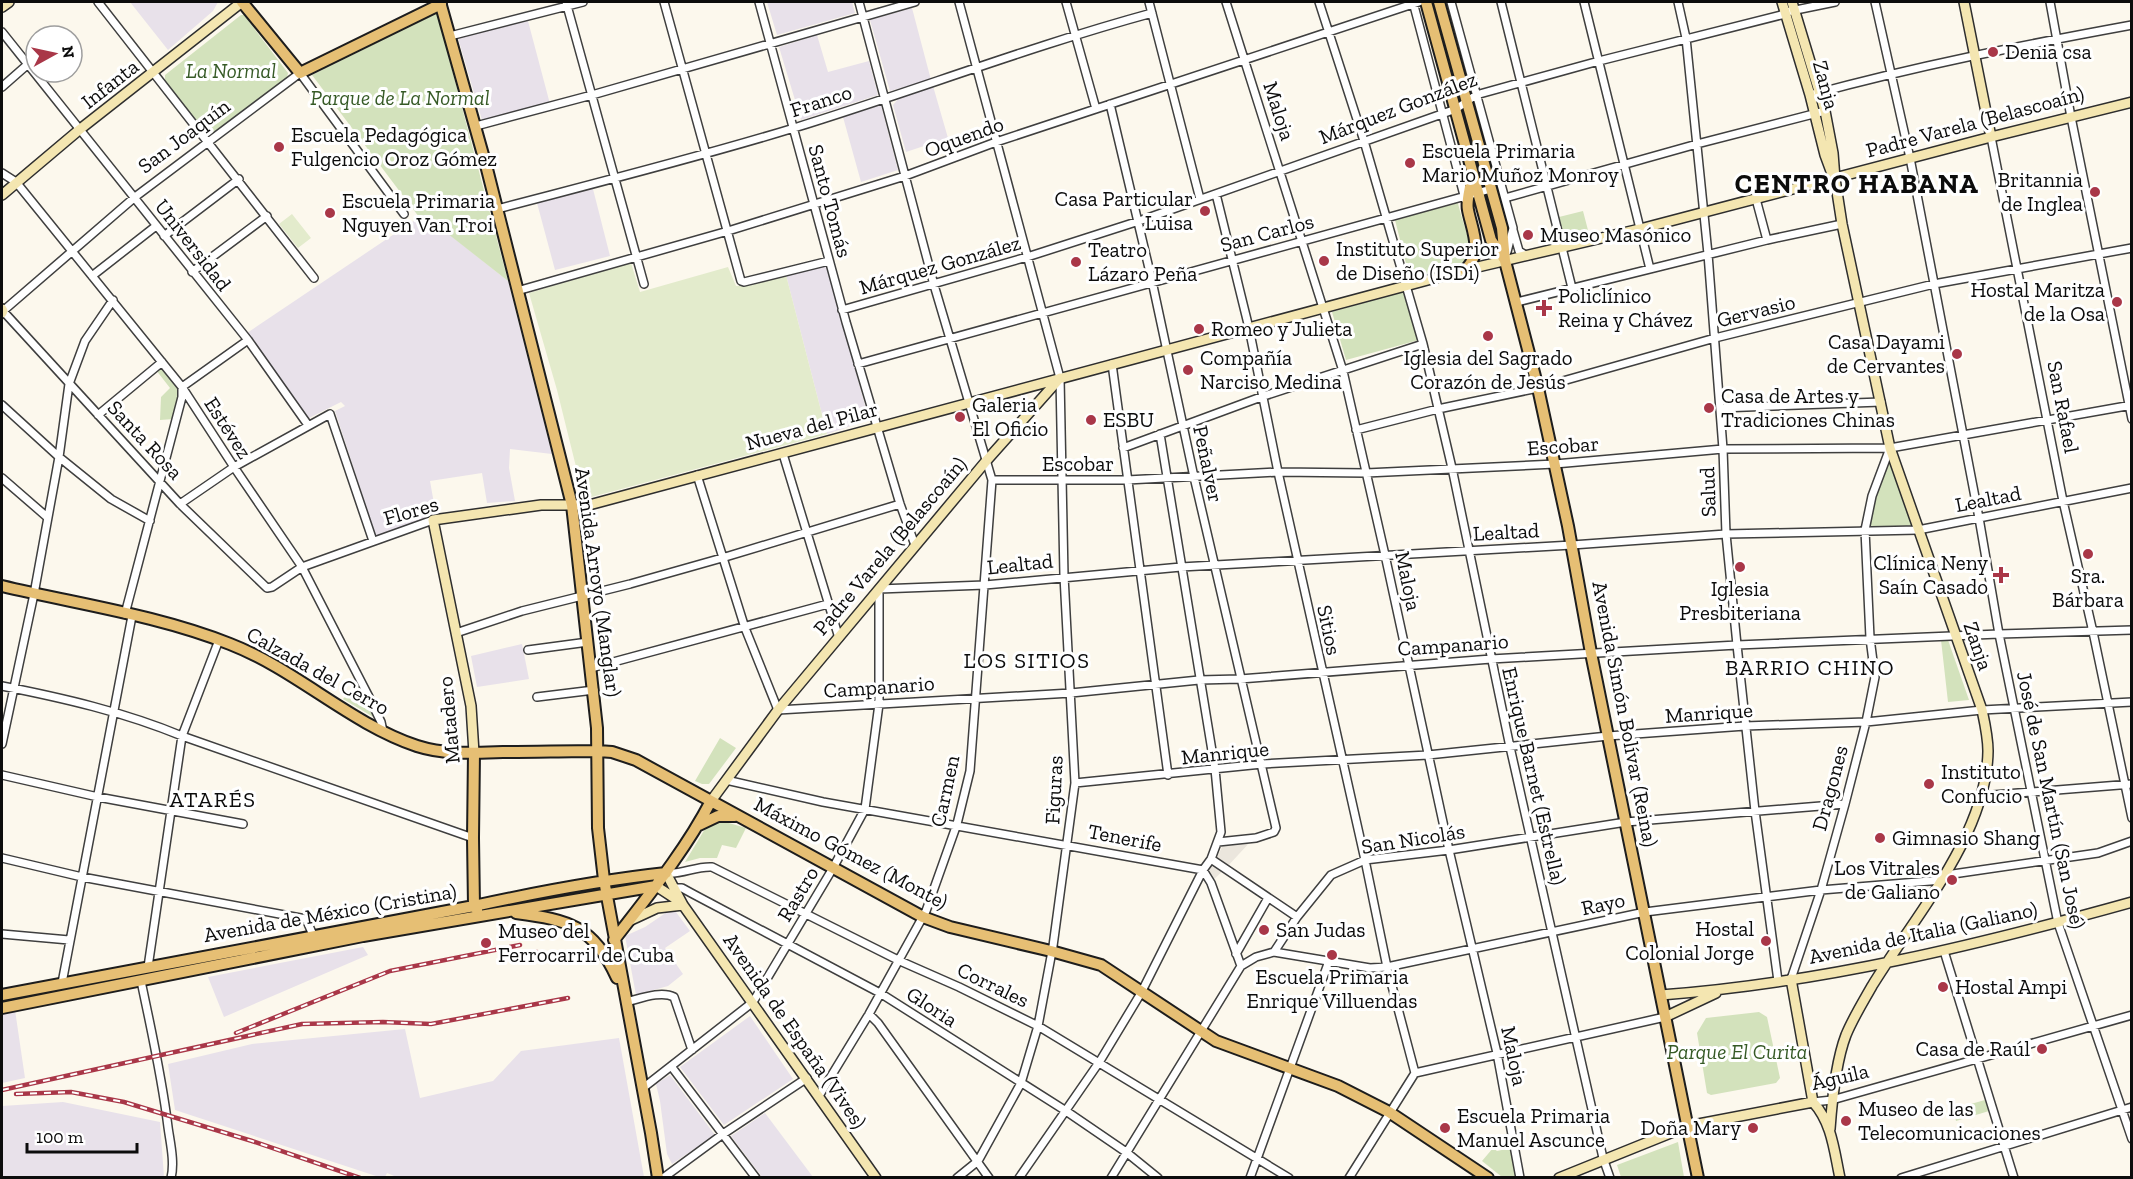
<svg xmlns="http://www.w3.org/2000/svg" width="2133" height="1179" font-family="'Zilla Slab',serif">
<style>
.industrial{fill:#e8e1ea}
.green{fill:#d3e2bc}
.pitch{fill:#e3ebcc}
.plaza{fill:#ebe6dd}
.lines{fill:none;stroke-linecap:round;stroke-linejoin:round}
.street-casing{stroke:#3f3f3f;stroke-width:10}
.secondary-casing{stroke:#2e2e2e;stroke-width:12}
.primary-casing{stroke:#1d1d1d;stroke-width:14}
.street{stroke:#fff;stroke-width:7}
.secondary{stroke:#f4e6b1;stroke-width:9}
.primary{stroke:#e6bf74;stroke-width:10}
.rail-casing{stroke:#a93748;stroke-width:4.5}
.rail{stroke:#fff;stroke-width:2;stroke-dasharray:7;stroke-linecap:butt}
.poi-dot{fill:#a93748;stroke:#fff;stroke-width:2}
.labels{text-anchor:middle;stroke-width:6;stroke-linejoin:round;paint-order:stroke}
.poi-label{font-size:21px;fill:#0c0c0c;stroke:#fff;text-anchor:start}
.park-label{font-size:21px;font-style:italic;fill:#365a26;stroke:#fff}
.street-label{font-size:21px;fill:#0c0c0c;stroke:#fff}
.neighbourhood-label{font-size:22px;letter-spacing:1.5px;fill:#0c0c0c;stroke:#fff}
.district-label{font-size:27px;font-weight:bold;letter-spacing:1.5px;fill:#0c0c0c;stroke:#fff}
</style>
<rect width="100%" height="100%" fill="#fcf8ed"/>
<path class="industrial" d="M 130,2 L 218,2 L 213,11 L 168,50 Z
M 767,2 L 852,2 L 855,13 L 777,35 Z
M 912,8 L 931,80 L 890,91 L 870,20 Z
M 528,21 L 550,104 L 482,120 L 458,38 Z
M 817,35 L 828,72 L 869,61 L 878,95 L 801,120 L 779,47 Z
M 933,86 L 948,138 L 906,152 L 893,105 L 899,98 Z
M 881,105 L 898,170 L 861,182 L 843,117 Z
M 593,189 L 610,256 L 555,270 L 537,203 Z
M 424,214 L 508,281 L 552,454 L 510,449 L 509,468 L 515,501 L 487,503 L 482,473 L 430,481 L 436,515 L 376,537 L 335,411 L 345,406 L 341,402 L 309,418 L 247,333 Z
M 826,263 L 869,420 L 827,434 L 786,275 Z
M 522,644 L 529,679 L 477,687 L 471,656 Z
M 673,908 L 690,931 L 665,948 L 683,974 L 668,986 L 636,995 L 625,936 L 645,927 Z
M 363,947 L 368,955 L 224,1017 L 208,977 Z
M 15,1010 L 25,1078 L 2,1083 L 2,1013 Z
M 750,1016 L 793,1079 L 724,1125 L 680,1067 Z
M 405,1029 L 420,1098 L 493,1081 L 521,1051 L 619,1038 L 644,1177 L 399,1178 L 387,1173 L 385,1177 L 379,1177 L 175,1110 L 168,1064 L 252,1044 Z
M 670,1075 L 715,1135 L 672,1164 L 667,1154 L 660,1101 L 656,1084 Z
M 63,1102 L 160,1122 L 164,1177 L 2,1178 L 2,1106 Z
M 765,1113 L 813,1177 L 762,1177 L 731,1136 Z"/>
<path class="green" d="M 437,13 L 508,281 L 424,215 L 419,217 L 312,75 Z
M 241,15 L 244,15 L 288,73 L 287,78 L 211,134 L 207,133 L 165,81 L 165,75 Z
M 1458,203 C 1460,214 1470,240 1470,249 C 1469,271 1427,275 1410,279 L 1395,220 Z
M 1583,211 L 1589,234 L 1565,240 L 1559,217 Z
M 1405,291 L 1419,340 L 1346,360 L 1332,312 Z
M 161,366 L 180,391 L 174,419 L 160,420 L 161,397 L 170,388 L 156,370 Z
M 1890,448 L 1918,530 L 1865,530 Z
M 1941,640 L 1948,640 L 1969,700 L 1948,702 Z
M 358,683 L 375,718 L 343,699 Z
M 720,738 L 736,748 L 709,784 L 702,784 L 695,781 Z
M 722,821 L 746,828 L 736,848 L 722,845 L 717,858 L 700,858 L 685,862 L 708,824 Z
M 1759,1012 L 1767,1017 L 1780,1078 L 1776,1083 L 1711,1095 L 1707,1093 L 1697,1033 L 1706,1018 Z
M 1985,1100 L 1989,1111 L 1956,1121 L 1953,1109 Z
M 1678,1142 L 1684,1177 L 1621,1177 L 1617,1165 Z
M 1493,1148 L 1497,1151 L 1511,1148 L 1517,1177 L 1502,1177 L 1482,1161 Z"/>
<path class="pitch" d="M 292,214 L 311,238 L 298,248 L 279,224 Z
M 631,263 L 640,292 L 728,267 L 736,286 L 749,286 L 786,275 L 827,434 L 584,499 L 557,390 L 529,293 Z"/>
<path class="plaza" d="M 1251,841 L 1226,868 L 1212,881 L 1208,871 L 1215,861 L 1223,845 Z"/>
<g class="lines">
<defs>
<path id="street" d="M 98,2 L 314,278
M 566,2 L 644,284
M 664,2 L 741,281 L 744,282 L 829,261
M 759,2 L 846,322 L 900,504 L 915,545
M 1066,2 L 1096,109
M 1149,2 L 1200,199
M 1226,2 L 1343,371 L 1385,555 L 1449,850 L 1497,1053 L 1520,1178
M 1319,2 L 1364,141 L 1423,344 L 1452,468 L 1510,747 L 1603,1158 L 1610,1178
M 1413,2 L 1465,199
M 1451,2 L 1513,228 L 1507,252
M 1501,2 L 1572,288
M 1584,2 L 1650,269
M 1678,2 L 1686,38 L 1708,254 L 1723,449 L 1726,534 L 1737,645 L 1755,811 L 1778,981
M 1875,2 L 1910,158 L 1979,518 L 1999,634 L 2058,923 L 2132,1139
M 2050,2 L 2071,117 L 2132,419
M 2,32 L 248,340 L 308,425
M 450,36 L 583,2
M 2,87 L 27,65
M 1810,95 C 1916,66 2023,45 2132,25
M 1110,104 L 1152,281 L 1194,477 L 1276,828 L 1274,832 L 1256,838 L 1218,842
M 476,126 L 592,95 L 915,2
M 1991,137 L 2063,501 L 2093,632 L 2132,818
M 2,173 L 16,182 L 182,387 L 234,467 L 302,567 L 368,695 L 381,722 L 383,731
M 1216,194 L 1249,328 L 1278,472 L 1365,860 L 1387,967 L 1415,1073
M 1505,198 L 1697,144 L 1825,111
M 1756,199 L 1767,240
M 497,209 C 596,183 696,158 794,128 C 914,91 1031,46 1152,13
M 404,214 L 300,73 L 135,197 L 3,311 L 180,504 L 267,588 L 272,587 L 302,567 L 433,520
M 1513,230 L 1519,251 L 1527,256
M 164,236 L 239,179
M 192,272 L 267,216
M 92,276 L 156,226
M 517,291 L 728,231 L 905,176 L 996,142 L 1419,2
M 1517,302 L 1767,240 L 1842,224
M 842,310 L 1027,257 L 1139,221 L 1456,109 L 1476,95 L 1599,61 L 1781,15 L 1786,12 L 1835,2
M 858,364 L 1491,189
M 1112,364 L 1168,775
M 2,405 L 59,457 L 111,499 L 150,521
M 1720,408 L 1881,402
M 98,415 L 162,362
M 1356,430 L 1438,409 L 1538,388 L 1715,338 L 1934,284 L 2132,248
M 1123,448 L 1261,397 L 1423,344
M 783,454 L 839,638
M 697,475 L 745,628 L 778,710 L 1071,693 L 1199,680 L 1240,679 L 1491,659 L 1737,645 L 1999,634 L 2132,630
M 2,478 L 47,517
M 992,480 L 1127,480 L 1278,472 L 1366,473 L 1555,464 L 1723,449 L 1890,448 L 2132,405
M 180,504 L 234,467 L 330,414 L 373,541
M 125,614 L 182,397 L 182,387 L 248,340
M 456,633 L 522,611 L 630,584 L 722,558 L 900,504
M 528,650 L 588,642
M 591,668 L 828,604
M 2,686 C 63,698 124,712 182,736 L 473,838
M 537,697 L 594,690
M 2,744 L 34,594 L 59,457 L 69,384 L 85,341 L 113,300
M 2,775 L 98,797 L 243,824
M 726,780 L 823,802 L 1203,870 L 1211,883 L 1241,966
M 1075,783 L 1262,764 L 1428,755 L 1608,736 L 1745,726 L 1866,722 L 1982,710 L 2132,702
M 1980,796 L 2132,784
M 2,858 L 82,877 L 306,919 L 313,935
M 1211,859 L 1297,917
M 666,873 C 682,875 695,866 712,867 L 900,961 L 959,987 L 1038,1026 L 1289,1178
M 1946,875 L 2098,853 L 2132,841
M 674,888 L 682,888 L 693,894 L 880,993 L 1066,1111 L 1126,1152 L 1158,1178
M 2,934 L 69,940
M 1944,951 L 2014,1178
M 1274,952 L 1370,968 L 1387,967 L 1645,912 L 1821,890 L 1942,880
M 1236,954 L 1268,898
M 148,967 L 182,736 L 219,640
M 1791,979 L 1821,890 L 1845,804 L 1866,722 L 1875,677 L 1870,638 L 1865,530 L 1872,496 L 1890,448
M 141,981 C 151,1029 162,1077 168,1127 C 170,1142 175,1162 171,1178
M 62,983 L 132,616
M 626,1002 C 639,999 661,990 674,997 L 692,1050
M 869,1014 L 878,1023 L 989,1178
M 671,1066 L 756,1178
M 643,1088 L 753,1002 L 833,868 L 865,809 L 879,704 L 879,589 L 985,585 L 1181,567 L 1572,545 L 1726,534 L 1918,530 L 2132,488
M 819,1096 L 869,1014 L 926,911 L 957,824 L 970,771 L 992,480 L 934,285 L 859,2
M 1813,1102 L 1832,1100 L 2132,1015
M 663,1178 L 723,1134 L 807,1078
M 957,1178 L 978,1161 L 1021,1083 L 1038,1026 L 1053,946 L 1075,783 L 1064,576 L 1060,378 L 959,2
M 1019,1178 L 1100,1061 L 1141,993 L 1203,870 L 1211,859 L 1221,832 L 1215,769 L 1160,434
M 1111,1178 L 1241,966 L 1256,957 L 1274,952 L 1297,917 L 1331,875 L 1365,860 L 1449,850 L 1626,822 L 1845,804
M 1250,1178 L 1329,961
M 1349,1178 L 1415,1073 L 1665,1017
M 1901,1178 L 2132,1107"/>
<path id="secondary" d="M 1782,2 L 1810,95 L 1825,155 L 1832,174
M 1792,2 L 1825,111 L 1833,153 L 1835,179 L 1842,224 L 1890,448 L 1982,710 C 1985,724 1988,737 1988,751 C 1987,835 1914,917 1872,986 C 1863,1002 1853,1018 1846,1035 C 1836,1061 1832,1101 1830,1129
M 1964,2 L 1991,137
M 2,7 L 9,2
M 2,195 L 79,130 L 242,2
M 2,309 L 3,311 L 2,313
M 474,753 L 471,706 L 433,520 L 541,505 L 589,505 L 1465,270 L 1640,229 L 1991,137 L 2132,102
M 711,801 L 778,710 L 987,460 L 1060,378
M 666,873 L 683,905 L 876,1178
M 656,886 L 682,903
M 629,921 L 657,908 L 683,905
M 1791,979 L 1813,1102 C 1832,1123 1834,1150 1840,1178
M 1661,995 C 1821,983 1978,945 2132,902
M 1665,1017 L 1716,993
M 1559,1178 L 1688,1126 L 1813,1102"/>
<path id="primary" d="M 242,2 L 300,73 L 441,4
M 440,2 L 487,169 L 572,505 L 597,728 L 598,828 L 604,880 L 651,1133 L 658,1178
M 1426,2 L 1491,240 L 1505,260
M 1439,2 L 1502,228 L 1505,261 L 1538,388 L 1568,526 L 1591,653 L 1698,1178
M 1465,270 C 1484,252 1472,231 1468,210 C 1466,201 1470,190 1471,181
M 2,586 C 77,604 157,615 230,644 C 297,670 349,723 417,746 C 445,755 474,753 503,752 C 535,752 566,751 598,751 L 612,752 L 636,760 L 923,917 L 950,927 L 1051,951 L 1101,965 L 1216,1041 L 1338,1086 L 1389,1112 L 1488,1178
M 474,753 L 473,838 L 474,906 L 477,910
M 699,825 L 718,816 L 735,816
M 516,913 C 570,920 593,926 617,978
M 614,940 C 648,896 685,851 711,801
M 2,995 L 474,906 C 538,892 601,880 666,873
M 2,1008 L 363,936 L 656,886"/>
</defs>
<use href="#street" class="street-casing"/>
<use href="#secondary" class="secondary-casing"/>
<use href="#primary" class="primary-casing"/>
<use href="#street" class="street"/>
<use href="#secondary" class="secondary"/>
<use href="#primary" class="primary"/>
<defs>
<path id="rail" d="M 506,957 L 537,952
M 236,1033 L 390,971 L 520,945
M 2,1090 L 302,1024 L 383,1022 L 431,1024 L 568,998
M 16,1094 L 71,1092 L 124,1102 L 252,1141 L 360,1178"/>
</defs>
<use href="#rail" class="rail-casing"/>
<use href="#rail" class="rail"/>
</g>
<g class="poi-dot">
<circle cx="1993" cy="52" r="6"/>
<circle cx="279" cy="147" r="6"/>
<circle cx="1410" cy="163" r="6"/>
<circle cx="2095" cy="192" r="6"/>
<circle cx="1205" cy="211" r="6"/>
<circle cx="330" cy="213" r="6"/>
<circle cx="1528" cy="235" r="6"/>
<circle cx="1324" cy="261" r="6"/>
<circle cx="1076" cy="262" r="6"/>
<circle cx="2117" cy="302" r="6"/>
<path d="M1541 299h6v6h6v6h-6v6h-6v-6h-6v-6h6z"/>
<circle cx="1199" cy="329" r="6"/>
<circle cx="1488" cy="336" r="6"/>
<circle cx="1957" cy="354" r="6"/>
<circle cx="1188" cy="370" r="6"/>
<circle cx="1709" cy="408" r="6"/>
<circle cx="960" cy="417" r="6"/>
<circle cx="1091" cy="420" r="6"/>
<circle cx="2088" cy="554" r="6"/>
<circle cx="1740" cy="567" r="6"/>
<path d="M1998 566h6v6h6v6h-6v6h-6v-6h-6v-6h6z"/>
<circle cx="1929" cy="784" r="6"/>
<circle cx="1880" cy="838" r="6"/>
<circle cx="1952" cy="880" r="6"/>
<circle cx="1264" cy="930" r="6"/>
<circle cx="1766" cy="941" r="6"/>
<circle cx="486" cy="943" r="6"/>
<circle cx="1332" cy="955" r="6"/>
<circle cx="1943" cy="987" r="6"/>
<circle cx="2042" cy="1049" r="6"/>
<circle cx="1846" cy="1121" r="6"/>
<circle cx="1445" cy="1128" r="6"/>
<circle cx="1753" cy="1128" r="6"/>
</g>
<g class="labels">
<g class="poi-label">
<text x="2005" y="59">Denia csa</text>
<text x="291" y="142">Escuela Pedagógica<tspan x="291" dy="24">Fulgencio Oroz Gómez</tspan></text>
<text x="1422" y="158">Escuela Primaria<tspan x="1422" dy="24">Mario Muñoz Monroy</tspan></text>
<text x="2083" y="187" text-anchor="end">Britannia<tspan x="2083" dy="24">de Inglea</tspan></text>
<text x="1193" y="206" text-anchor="end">Casa Particular<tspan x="1193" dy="24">Luisa</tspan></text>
<text x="342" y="208">Escuela Primaria<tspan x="342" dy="24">Nguyen Van Troi</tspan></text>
<text x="1540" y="242">Museo Masónico</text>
<text x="1336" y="256">Instituto Superior<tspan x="1336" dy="24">de Diseño (ISDi)</tspan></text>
<text x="1088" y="257">Teatro<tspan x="1088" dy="24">Lázaro Peña</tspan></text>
<text x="2105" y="297" text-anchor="end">Hostal Maritza<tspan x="2105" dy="24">de la Osa</tspan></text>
<text x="1558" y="303">Policlínico<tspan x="1558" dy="24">Reina y Chávez</tspan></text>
<text x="1211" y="336">Romeo y Julieta</text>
<text x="1945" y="349" text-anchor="end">Casa Dayami<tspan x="1945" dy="24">de Cervantes</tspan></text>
<text x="1200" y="365">Compañía<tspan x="1200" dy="24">Narciso Medina</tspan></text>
<text x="1488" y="365" text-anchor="middle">Iglesia del Sagrado<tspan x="1488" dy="24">Corazón de Jesús</tspan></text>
<text x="1721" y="403">Casa de Artes y<tspan x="1721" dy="24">Tradiciones Chinas</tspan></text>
<text x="972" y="412">Galeria<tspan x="972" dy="24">El Oficio</tspan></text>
<text x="1103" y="427">ESBU</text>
<text x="1988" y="570" text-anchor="end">Clínica Neny<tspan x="1988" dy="24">Saín Casado</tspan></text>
<text x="2088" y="583" text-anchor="middle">Sra.<tspan x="2088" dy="24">Bárbara</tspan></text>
<text x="1740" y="596" text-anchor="middle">Iglesia<tspan x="1740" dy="24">Presbiteriana</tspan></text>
<text x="1941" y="779">Instituto<tspan x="1941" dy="24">Confucio</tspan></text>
<text x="1892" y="845">Gimnasio Shang</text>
<text x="1940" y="875" text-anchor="end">Los Vitrales<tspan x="1940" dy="24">de Galiano</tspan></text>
<text x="1754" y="936" text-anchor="end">Hostal<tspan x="1754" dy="24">Colonial Jorge</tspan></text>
<text x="1276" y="937">San Judas</text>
<text x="498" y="938">Museo del<tspan x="498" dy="24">Ferrocarril de Cuba</tspan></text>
<text x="1332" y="984" text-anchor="middle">Escuela Primaria<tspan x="1332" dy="24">Enrique Villuendas</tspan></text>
<text x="1955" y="994">Hostal Ampi</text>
<text x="2030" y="1056" text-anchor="end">Casa de Raúl</text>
<text x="1858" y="1116">Museo de las<tspan x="1858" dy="24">Telecomunicaciones</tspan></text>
<text x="1457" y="1123">Escuela Primaria<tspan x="1457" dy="24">Manuel Ascunce</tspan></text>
<text x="1741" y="1135" text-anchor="end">Doña Mary</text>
</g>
<g class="park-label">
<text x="231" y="78">La Normal</text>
<text x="400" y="105">Parque de La Normal</text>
<text x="1737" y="1059">Parque El Curita</text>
</g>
<g class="street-label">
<text transform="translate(110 84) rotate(-38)" y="7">Infanta</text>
<text transform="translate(1826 85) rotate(75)" y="7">Zanja</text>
<text transform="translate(821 101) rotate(-18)" y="7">Franco</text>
<text transform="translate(1398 108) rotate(-21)" y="7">Márquez González</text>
<text transform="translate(1279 111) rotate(72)" y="7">Maloja</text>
<text transform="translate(1975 122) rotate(-15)" y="7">Padre Varela (Belascoaín)</text>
<text transform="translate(184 136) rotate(-37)" y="7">San Joaquín</text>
<text transform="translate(964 137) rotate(-20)" y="7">Oquendo</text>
<text transform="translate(830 201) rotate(75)" y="7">Santo Tomás</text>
<text transform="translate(1267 233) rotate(-15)" y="7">San Carlos</text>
<text transform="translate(193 245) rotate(52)" y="7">Universidad</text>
<text transform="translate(940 265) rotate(-16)" y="7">Márquez González</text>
<text transform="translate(1756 311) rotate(-14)" y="7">Gervasio</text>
<text transform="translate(2063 407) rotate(79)" y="7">San Rafael</text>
<text transform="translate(812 426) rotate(-15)" y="7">Nueva del Pilar</text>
<text transform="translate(228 428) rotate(57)" y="7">Estévez</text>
<text transform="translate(145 440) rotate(47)" y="7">Santa Rosa</text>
<text transform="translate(1563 446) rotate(-4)" y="7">Escobar</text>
<text x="1078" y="471">Escobar</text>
<text transform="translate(1208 464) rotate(78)" y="7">Peñalver</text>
<text transform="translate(1708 492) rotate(-92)" y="7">Salud</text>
<text transform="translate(1988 499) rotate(-11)" y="7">Lealtad</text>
<text transform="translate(411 511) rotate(-16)" y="7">Flores</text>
<text transform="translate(1506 532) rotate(-3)" y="7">Lealtad</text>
<text transform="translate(890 546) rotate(-50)" y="7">Padre Varela (Belascoaín)</text>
<text transform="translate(1020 564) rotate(-6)" y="7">Lealtad</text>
<text transform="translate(1408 581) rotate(78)" y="7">Maloja</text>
<text transform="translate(598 582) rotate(82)" y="7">Avenida Arroyo (Manglar)</text>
<text transform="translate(1329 630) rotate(78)" y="7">Sitios</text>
<text transform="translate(1453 645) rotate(-4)" y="7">Campanario</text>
<text transform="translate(1978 646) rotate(71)" y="7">Zanja</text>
<text transform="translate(318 671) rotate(29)" y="7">Calzada del Cerro</text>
<text transform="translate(879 687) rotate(-4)" y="7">Campanario</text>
<text transform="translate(1709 713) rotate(-4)" y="7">Manrique</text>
<text transform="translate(1625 714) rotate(79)" y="7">Avenida Simón Bolívar (Reina)</text>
<text transform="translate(449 720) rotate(-95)" y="7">Matadero</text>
<text transform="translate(1225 753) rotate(-6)" y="7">Manrique</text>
<text transform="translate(1534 776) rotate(77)" y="7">Enrique Barnet (Estrella)</text>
<text transform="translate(1830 788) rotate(-75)" y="7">Dragones</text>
<text transform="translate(1054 790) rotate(-87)" y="7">Figuras</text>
<text transform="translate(945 791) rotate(-78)" y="7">Carmen</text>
<text transform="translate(2051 800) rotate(78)" y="7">José de San Martín (San José)</text>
<text transform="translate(1125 838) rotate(11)" y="7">Tenerife</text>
<text transform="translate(1413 839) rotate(-9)" y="7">San Nicolás</text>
<text transform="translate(851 853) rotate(28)" y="7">Máximo Gómez (Monte)</text>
<text transform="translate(798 894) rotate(-59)" y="7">Rastro</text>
<text transform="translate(1603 904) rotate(-12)" y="7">Rayo</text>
<text transform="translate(330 913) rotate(-10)" y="7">Avenida de México (Cristina)</text>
<text transform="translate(1923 933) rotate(-12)" y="7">Avenida de Italia (Galiano)</text>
<text transform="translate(993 985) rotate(26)" y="7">Corrales</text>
<text transform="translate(932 1007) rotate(33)" y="7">Gloria</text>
<text transform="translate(795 1031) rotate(55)" y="7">Avenida de España (Vives)</text>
<text transform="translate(1514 1056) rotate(78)" y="7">Maloja</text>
<text transform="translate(1840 1077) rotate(-13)" y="7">Águila</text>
</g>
<g class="neighbourhood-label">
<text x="1027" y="668">LOS SITIOS</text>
<text x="1810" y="675">BARRIO CHINO</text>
<text x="213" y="807">ATARÉS</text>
</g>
<g class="district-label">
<text x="1857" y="193">CENTRO HABANA</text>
</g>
</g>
<rect width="2133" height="1179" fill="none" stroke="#0c0c0c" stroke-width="6"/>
<g transform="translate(54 54) rotate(82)"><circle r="28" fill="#ffffff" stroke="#9e9e9e" stroke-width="1.5"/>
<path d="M0-4.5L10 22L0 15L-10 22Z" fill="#a93748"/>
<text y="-9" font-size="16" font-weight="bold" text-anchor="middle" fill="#0c0c0c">N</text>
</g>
<path d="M27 1143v9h110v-9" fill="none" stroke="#0c0c0c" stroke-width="3"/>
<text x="36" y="1143" font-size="18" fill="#0c0c0c" stroke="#ffffff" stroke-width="4.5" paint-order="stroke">100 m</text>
</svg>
